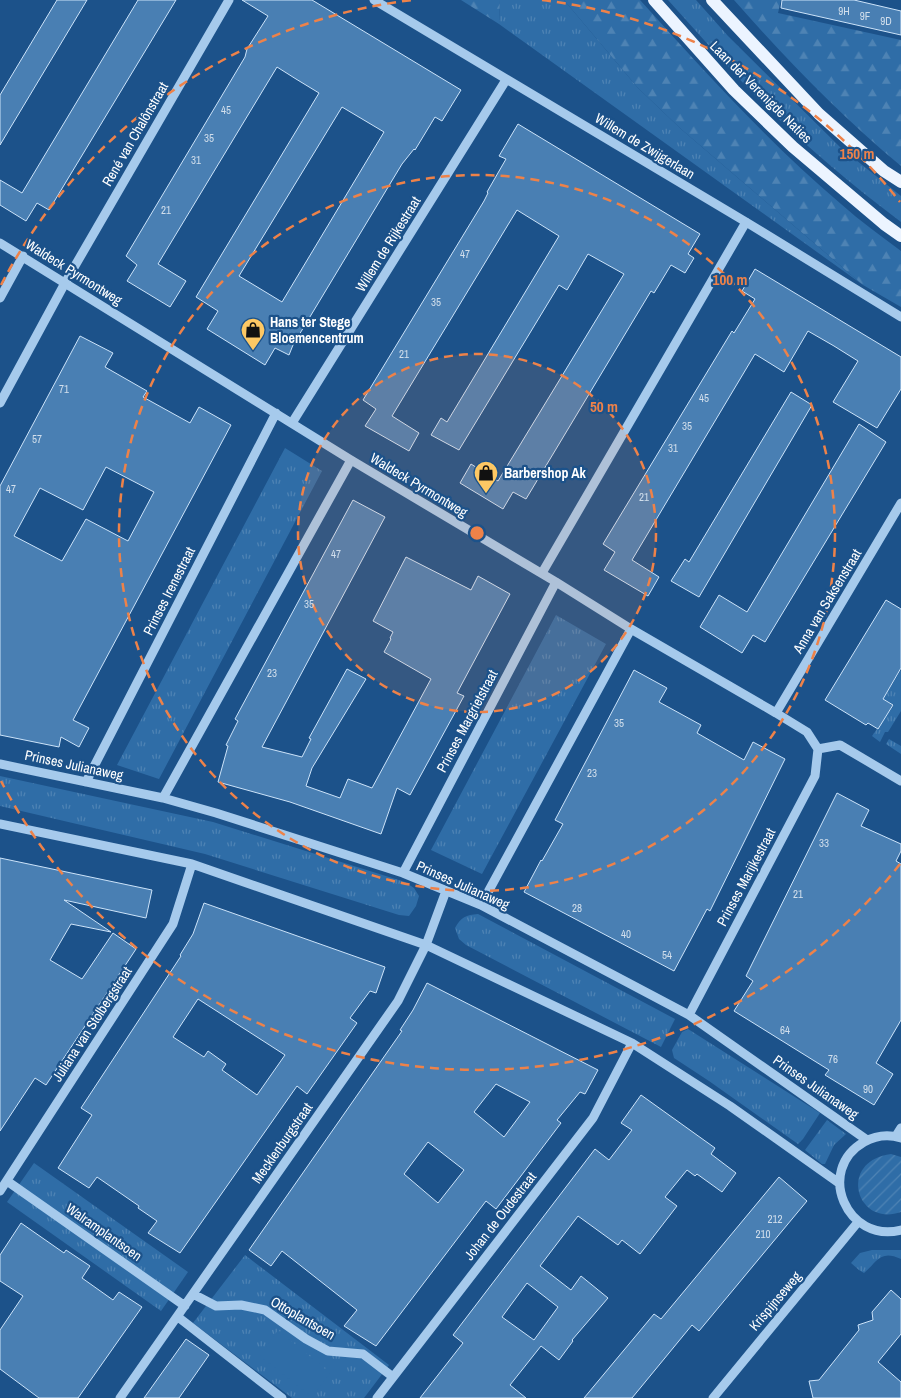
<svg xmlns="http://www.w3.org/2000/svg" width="901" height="1398" font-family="'Archivo Narrow',sans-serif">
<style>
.grass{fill:url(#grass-tufts)}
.forest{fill:url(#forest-firs)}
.garden{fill:url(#garden-furrows)}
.pitch{fill:#2f6da7}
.building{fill:#497fb3;stroke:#cce3f9;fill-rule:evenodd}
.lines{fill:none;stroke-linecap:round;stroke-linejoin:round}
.minor{stroke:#a6caec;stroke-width:9}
.major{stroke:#ecf4ff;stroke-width:12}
.ring{fill:none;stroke:#ee8249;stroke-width:2.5;stroke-dasharray:9 6}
.labels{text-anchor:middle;stroke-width:4.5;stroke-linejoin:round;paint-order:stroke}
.number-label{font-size:11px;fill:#d2dfec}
.street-label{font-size:14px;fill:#fff;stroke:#1c528a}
.poi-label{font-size:14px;font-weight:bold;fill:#fff;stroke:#1c528a;text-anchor:start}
.centre{fill:#ee8249;stroke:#1c528a;stroke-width:2.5}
.ring-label{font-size:15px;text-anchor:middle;font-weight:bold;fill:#ee8249;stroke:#1c528a;stroke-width:4.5;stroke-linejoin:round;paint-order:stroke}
</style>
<defs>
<pattern id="grass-tufts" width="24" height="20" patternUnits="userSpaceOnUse" patternTransform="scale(1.25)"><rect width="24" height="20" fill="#2f6da7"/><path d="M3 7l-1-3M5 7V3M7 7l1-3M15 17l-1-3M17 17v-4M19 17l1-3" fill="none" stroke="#4e83b4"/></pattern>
<pattern id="forest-firs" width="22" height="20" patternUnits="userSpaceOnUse" patternTransform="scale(1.25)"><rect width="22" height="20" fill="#2f6da7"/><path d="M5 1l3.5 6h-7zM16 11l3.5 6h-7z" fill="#4e83b4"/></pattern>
<pattern id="garden-furrows" width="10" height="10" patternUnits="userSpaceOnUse" patternTransform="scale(1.25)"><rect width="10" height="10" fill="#2f6da7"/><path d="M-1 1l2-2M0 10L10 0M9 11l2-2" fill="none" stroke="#4e83b4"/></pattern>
</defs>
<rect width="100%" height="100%" fill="#1c528a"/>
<path class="grass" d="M 500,0 L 564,0 L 638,88 L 681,129 L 863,285 L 499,24 Z
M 668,0 L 696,0 L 728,36 L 841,148 L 901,196 L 901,222 C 853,186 807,147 764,105 C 731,71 700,35 668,0 Z
M 285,448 L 322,471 L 159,779 L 117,765 Z
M 556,615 L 606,644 L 482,874 L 431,850 Z
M 901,670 L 901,711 L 888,732 L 885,732 L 880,742 L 872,736 L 894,705 L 883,699 Z
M 889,739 L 901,746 L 901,754 L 886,744 Z
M 0,776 L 213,822 L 405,882 L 414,888 L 419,896 L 416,906 L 409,916 L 399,915 L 205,854 L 0,806 Z
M 478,914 L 675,1019 L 661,1047 L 466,945 L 459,939 L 455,928 C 461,917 466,915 478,914 Z
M 688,1029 L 820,1113 L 803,1139 L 798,1144 L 709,1081 L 674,1058 L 672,1050 L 682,1032 Z
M 827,1120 L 846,1134 L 834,1145 L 825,1164 L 822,1164 L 805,1150 Z
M 34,1163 L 188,1272 L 161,1311 L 7,1202 Z
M 872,1250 L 901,1250 L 901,1259 C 880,1249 877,1262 864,1273 L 859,1270 L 851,1263 L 860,1253 Z
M 245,1255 L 389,1365 L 364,1398 L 292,1398 L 193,1323 Z"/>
<path class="forest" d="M 461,0 L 500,0 L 499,24 Z
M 564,0 L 640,0 C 704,71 768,142 841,204 C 860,221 881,236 901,251 L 901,307 L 863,285 L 681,129 L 638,88 Z
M 734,0 L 781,0 L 778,13 L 901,40 L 901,166 C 840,115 786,59 734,0 Z"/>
<path class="garden" d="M 891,1154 L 901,1157 L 901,1212 C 856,1228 837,1161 891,1154 Z"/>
<path class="pitch" d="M 278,1330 L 330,1373 L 312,1397 L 260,1356 Z"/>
<path class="building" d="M 57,0 L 87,0 L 0,145 L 0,95 Z
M 138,0 L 176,0 L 49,210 L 37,203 L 26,221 L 0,205 L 0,180 L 22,193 Z
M 242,0 L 312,0 L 461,90 L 442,121 L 435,117 L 415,150 L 414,149 L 402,164 L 293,345 L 289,355 L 275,348 L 265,365 L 207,329 L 218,311 L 196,297 L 319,93 L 296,79 L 277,67 L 158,264 L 186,281 L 170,307 L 127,281 L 137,265 L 126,256 L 245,57 L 247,49 L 268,16 ZM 342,107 L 384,132 L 282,302 L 239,276 Z
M 782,0 L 854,0 L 901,11 L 901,35 L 781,8 Z
M 518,124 L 700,234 L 688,254 L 694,258 L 685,273 L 671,265 L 654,293 L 651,291 L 526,499 L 513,492 L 503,509 L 460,483 L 471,464 L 498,481 L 624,274 L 588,254 L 567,290 L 559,285 L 459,450 L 431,435 L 441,418 L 447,422 L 559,236 L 517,210 L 392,416 L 419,433 L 409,451 L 365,426 L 376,409 L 363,400 L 484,201 L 488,193 L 487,192 L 506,159 L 499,156 Z
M 755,269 L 901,357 L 901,389 L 877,428 L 833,402 L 858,361 L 834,346 L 808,331 L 784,372 L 755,354 L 632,560 L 659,577 L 648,596 L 604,570 L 615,552 L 603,544 L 732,331 L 734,333 L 755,299 L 742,291 Z
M 80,336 L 113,353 L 105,367 L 147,391 L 143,397 L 190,423 L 199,407 L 231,425 L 73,720 L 89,728 L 79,747 L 61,737 L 59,747 L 0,735 L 0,486 ZM 106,467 L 154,492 L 128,541 L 86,519 L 62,561 L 14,536 L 40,488 L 83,510 Z
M 791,392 L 812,405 L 699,597 L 671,581 L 685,559 L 689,562 Z
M 859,424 L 886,442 L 765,642 L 753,635 L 742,653 L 700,627 L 719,595 L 747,612 Z
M 353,500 L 385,517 L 262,747 L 302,757 L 311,739 L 309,738 L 347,669 L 366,679 L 312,768 L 306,786 L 340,798 L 348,779 L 372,788 L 431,679 L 384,652 L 391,639 L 390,638 L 393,632 L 373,621 L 406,557 L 471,590 L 478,576 L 510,594 L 457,693 L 464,696 L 410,795 L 397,788 L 381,834 L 290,802 L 218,782 L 228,746 L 226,745 L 238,721 L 235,719 Z
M 886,600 L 901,609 L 901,668 L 883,699 L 893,705 L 878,729 L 868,723 L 866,725 L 825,700 Z
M 634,670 L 667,688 L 659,702 L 701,725 L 697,733 L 744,760 L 753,742 L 785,759 L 710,911 L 707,909 L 674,971 L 524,892 L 541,860 L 542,861 L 563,824 L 555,820 Z
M 837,793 L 869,810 L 861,826 L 901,844 L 901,851 L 896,861 L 901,864 L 901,1020 L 876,1063 L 893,1074 L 874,1105 L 825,1075 L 829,1070 L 734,1011 L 753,981 L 746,976 Z
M 0,858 L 152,890 L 146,918 L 64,900 L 111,932 L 71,924 L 50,960 L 82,979 L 113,933 L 136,949 L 46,1085 L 35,1078 L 0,1131 Z
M 204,903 L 385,967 L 376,993 L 370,991 L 350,1018 L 357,1023 L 307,1094 L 297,1086 L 180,1253 L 148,1233 L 157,1221 L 138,1208 L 139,1206 L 97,1177 L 89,1188 L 58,1168 L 92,1115 L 81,1108 L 181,956 L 180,955 L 193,934 ZM 198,999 L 285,1055 L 257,1095 L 222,1070 L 226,1064 L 208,1051 L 204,1057 L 173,1037 Z
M 427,983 L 598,1070 L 585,1094 L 580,1092 L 557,1120 L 561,1123 L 496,1209 L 486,1201 L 376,1346 L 344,1326 L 357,1310 L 282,1251 L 271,1266 L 249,1250 L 402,1031 L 400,1030 L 413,1010 ZM 496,1084 L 530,1102 L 504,1137 L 474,1112 ZM 428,1142 L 464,1170 L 438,1203 L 404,1174 Z
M 641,1095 L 715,1148 L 711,1154 L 736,1173 L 722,1192 L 697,1174 L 695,1176 L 687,1170 L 665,1197 L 677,1206 L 640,1254 L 622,1240 L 618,1245 L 578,1216 L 540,1266 L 571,1290 L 581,1276 L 608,1298 L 572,1340 L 573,1341 L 559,1360 L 541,1346 L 510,1385 L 526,1398 L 420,1398 L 463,1343 L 453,1335 L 595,1149 L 609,1160 L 632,1130 L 621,1123 ZM 527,1283 L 558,1307 L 534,1340 L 502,1317 Z
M 779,1177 L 807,1201 L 699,1331 L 692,1325 L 632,1398 L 584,1398 L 654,1314 L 661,1319 Z
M 21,1223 L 64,1253 L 66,1250 L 90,1266 L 82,1278 L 113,1300 L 119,1292 L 142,1307 L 78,1398 L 39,1398 L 0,1369 L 0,1330 L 23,1296 L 0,1281 L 0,1255 Z
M 891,1290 L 901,1299 L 901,1334 L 878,1362 L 901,1382 L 901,1398 L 813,1398 L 809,1381 L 819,1380 L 859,1330 L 858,1325 L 873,1320 L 872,1312 Z
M 186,1339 L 209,1355 L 179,1398 L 144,1398 Z"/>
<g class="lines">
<path class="minor" d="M 374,0 L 746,222 L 901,317
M 0,243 L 351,460 L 556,582 L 631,629 L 776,713 L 807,732 L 818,749
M 0,298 L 23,256
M 0,403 L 65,283 L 229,0
M 292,423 L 506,80
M 542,573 L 746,222
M 776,713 L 901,503
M 818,749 L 840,745 L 901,781
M 0,764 L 163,798 L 216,813 L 403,873 L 481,905 L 689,1015 L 867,1140
M 86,782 L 276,413
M 163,798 L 351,460
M 0,824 L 192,864 L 426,945 L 632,1043 L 730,1106 L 839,1183
M 403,873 L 556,582
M 481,905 L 631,629
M 689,1015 L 815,776 L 818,749
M 896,1136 L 901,1128
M 901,1138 C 888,1134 875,1136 864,1142 C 815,1170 847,1244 901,1230
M 7,1181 L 185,1306
M 0,1191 L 173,924 L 192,864
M 193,1294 L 216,1306 L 241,1305 L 265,1310 L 306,1339 L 328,1351 L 363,1354 L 393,1377
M 178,1317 L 282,1398
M 120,1398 L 398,1001 L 426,945 L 446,891
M 377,1398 L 593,1118 L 632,1043
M 713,1398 L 858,1222"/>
<path class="major" d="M 654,0 L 734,90 L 793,147 L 884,224 L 901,236
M 712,0 L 819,114 L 884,171 L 901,182"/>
</g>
<circle cx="477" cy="533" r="179" fill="#ee8249" fill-opacity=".12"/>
<g class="ring">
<circle cx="477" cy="533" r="179"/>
<circle cx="477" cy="533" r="358"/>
<path d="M900 864A537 537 0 0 1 1 781M1 285A537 537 0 0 1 412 0M542 0A537 537 0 0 1 900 202"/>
</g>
<defs>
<symbol id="shop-pin" viewBox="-11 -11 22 30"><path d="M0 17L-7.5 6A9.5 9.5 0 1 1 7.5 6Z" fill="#fdc864" stroke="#1c528a"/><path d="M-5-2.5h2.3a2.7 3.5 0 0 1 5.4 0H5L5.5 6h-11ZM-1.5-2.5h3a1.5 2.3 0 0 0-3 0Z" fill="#111"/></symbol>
</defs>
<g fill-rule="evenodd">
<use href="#shop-pin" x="239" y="316" width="28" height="38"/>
<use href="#shop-pin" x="472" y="459" width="28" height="38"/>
</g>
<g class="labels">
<g class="number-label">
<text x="844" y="15">9H</text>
<text x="865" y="20">9F</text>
<text x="886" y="25">9D</text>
<text x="226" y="114">45</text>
<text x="209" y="142">35</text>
<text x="196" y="164">31</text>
<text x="166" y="214">21</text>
<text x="465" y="258">47</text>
<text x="436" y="306">35</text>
<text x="404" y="358">21</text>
<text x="64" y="393">71</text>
<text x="704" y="402">45</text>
<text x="687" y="430">35</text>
<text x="37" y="443">57</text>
<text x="673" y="452">31</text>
<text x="11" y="493">47</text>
<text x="644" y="501">21</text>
<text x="336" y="558">47</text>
<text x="309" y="608">35</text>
<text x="272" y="677">23</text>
<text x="619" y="727">35</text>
<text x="592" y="777">23</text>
<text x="824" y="847">33</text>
<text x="798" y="898">21</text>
<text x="577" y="912">28</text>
<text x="626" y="938">40</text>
<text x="667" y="959">54</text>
<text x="785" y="1034">64</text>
<text x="833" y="1063">76</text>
<text x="868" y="1093">90</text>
<text x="775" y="1223">212</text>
<text x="763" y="1238">210</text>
</g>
<g class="street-label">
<text transform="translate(761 92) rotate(45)" y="5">Laan der Verenigde Naties</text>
<text transform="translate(135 134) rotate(-60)" y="5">René van Chalônstraat</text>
<text transform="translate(645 146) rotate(31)" y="5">Willem de Zwijgerlaan</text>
<text transform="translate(388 244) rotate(-58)" y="5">Willem de Rijkestraat</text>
<text transform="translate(74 272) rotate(32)" y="5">Waldeck Pyrmontweg</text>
<text transform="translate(419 485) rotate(31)" y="5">Waldeck Pyrmontweg</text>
<text transform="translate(169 591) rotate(-63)" y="5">Prinses Irenestraat</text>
<text transform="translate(827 601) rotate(-59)" y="5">Anna van Saksenstraat</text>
<text transform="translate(467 721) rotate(-62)" y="5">Prinses Margrietstraat</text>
<text transform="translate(74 765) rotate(12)" y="5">Prinses Julianaweg</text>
<text transform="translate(746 877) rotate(-62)" y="5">Prinses Marijkestraat</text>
<text transform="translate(463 885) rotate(24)" y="5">Prinses Julianaweg</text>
<text transform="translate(92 1024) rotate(-57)" y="5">Juliana van Stolbergstraat</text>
<text transform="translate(816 1087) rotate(35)" y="5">Prinses Julianaweg</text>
<text transform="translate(282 1143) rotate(-55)" y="5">Mecklenburgstraat</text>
<text transform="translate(500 1216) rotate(-52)" y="5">Johan de Oudestraat</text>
<text transform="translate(104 1232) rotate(35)" y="5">Walramplantsoen</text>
<text transform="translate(775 1301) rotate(-50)" y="5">Krispijnseweg</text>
<text transform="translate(303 1318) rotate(30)" y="5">Ottoplantsoen</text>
</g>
<g class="poi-label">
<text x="270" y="327">Hans ter Stege<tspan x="270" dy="16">Bloemencentrum</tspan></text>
<text x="504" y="478">Barbershop Ak</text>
</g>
</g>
<circle cx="477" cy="533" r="8" class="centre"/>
<g class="ring-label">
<text x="857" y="159">150 m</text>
<text x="730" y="285">100 m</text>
<text x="604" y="412">50 m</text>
</g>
</svg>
